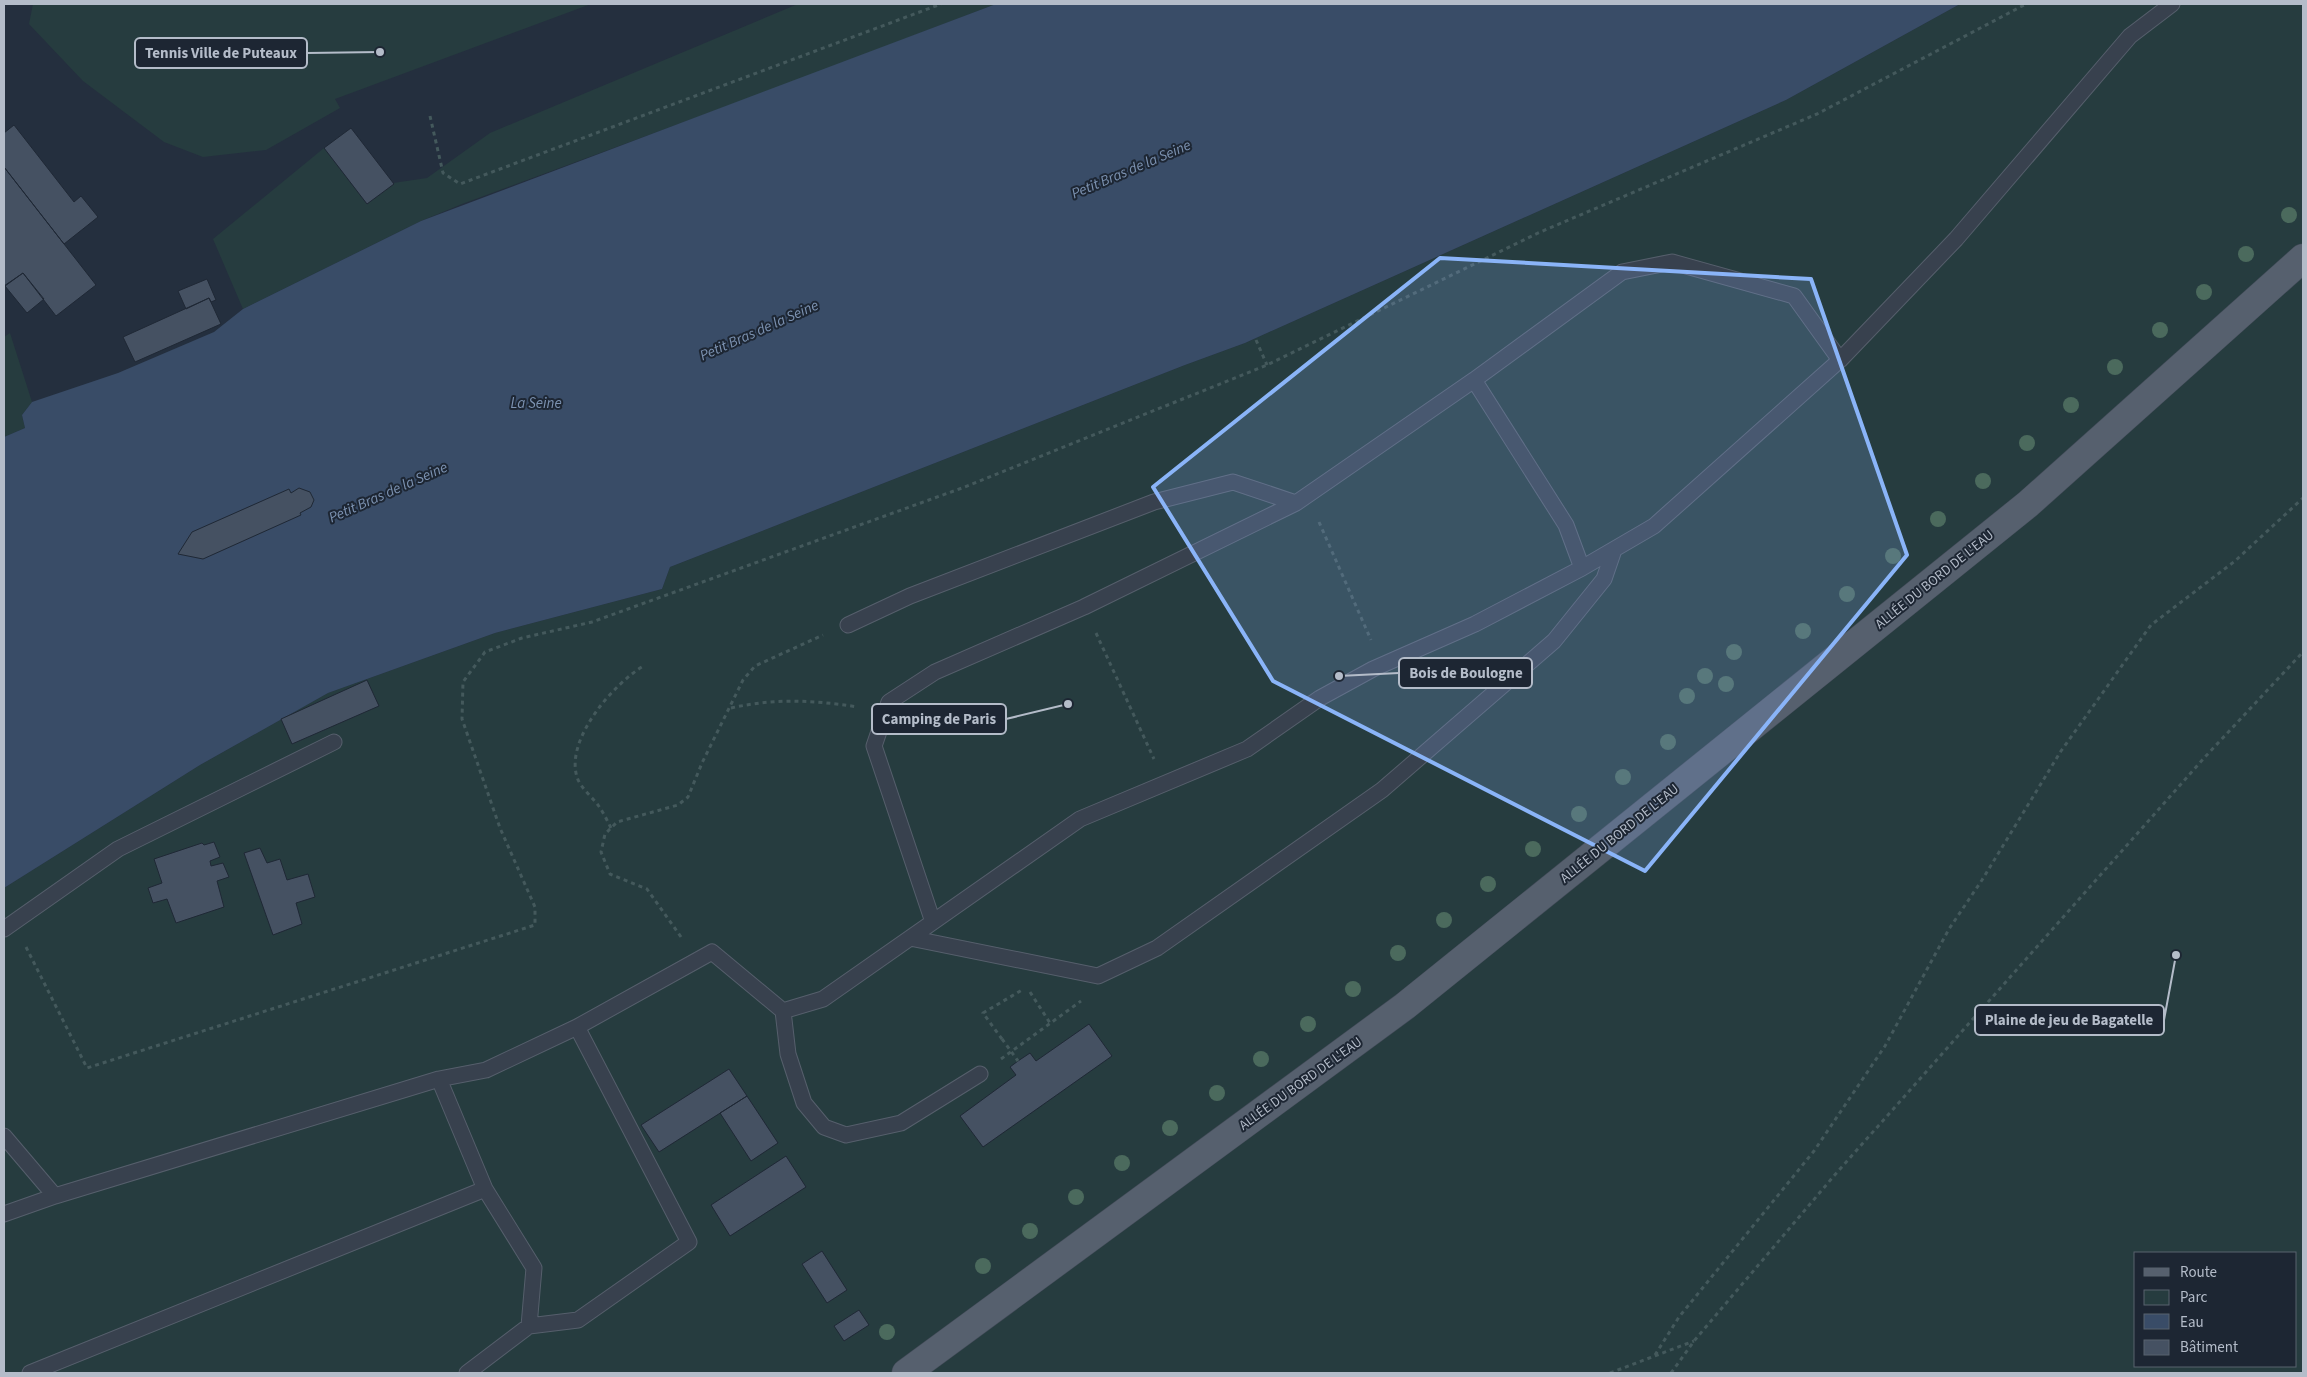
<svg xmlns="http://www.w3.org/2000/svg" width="2307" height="1377" font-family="'Source Sans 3',sans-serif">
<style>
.green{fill:#263c3f;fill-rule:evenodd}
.water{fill:#394c67}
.building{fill:#455162;stroke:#1f2835}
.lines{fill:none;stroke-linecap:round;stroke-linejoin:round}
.service-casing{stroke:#565f6c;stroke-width:17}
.primary-casing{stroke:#414a57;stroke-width:29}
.path{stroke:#44595c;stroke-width:3;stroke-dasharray:4 4;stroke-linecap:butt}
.service{stroke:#38414e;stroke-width:15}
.primary{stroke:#56606e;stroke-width:28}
.path-bridge{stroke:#44595c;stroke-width:3;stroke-dasharray:4 4;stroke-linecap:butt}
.tree{fill:#4b6a5d}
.marked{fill:#8ab4f8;fill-opacity:0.2;stroke:#8ab4f8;stroke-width:4;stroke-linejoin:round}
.labels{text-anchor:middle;stroke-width:4;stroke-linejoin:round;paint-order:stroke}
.street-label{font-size:14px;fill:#b4bcc9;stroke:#1d2633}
.water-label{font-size:15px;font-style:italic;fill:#7c92b1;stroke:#1d2633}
.leader{fill:none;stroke:#b4bcc9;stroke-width:2}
.callout-dot{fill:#b4bcc9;stroke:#1d2633;stroke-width:2}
.callout{fill:#1d2633;stroke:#b4bcc9;stroke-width:2}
.callout-label{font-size:15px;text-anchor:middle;font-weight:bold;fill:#b4bcc9}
</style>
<rect width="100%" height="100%" fill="#242f3e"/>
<path class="green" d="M 33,4 L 591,4 L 335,99 L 340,108 L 266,150 L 203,157 L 164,142 L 83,81 L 29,24 Z
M 798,4 L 996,4 L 771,90 L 462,204 L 421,221 L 243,309 L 213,239 L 324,148 L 367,204 L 393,183 L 427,178 L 490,133 Z
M 1960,4 L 2303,4 L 2303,1373 L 4,1373 L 4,888 L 200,765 L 328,693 L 495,633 L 662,589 L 670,567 L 1185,365 L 1245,343 L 1786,100 ZM 2136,1253 L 2296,1253 L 2296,1366 L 2136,1366 Z
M 10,333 L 32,402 L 22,415 L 25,428 L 4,437 L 4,337 Z"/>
<path class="water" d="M 996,4 L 1960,4 L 1786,100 L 1245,343 L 1185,365 L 670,567 L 662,589 L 495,633 L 328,693 L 200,765 L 4,888 L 4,437 L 25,428 L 22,415 L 32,402 L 118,373 L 214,332 L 243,309 L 421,221 Z"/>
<path class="building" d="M 14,125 L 74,202 L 81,196 L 98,217 L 64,244 L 4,167 L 4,133 Z
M 351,128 L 394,184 L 367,204 L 324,148 Z
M 4,167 L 96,285 L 56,316 L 23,273 L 4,286 Z
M 23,273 L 44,299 L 27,313 L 5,286 Z
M 207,279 L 216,300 L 211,302 L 209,298 L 186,309 L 178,291 Z
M 209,298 L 221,324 L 135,362 L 123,337 Z
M 299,488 L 310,492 L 314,500 L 311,507 L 300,513 L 301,515 L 203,559 L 178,554 L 192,532 L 289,489 L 291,493 Z
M 367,680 L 379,706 L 292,744 L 281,719 Z
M 214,842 L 220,857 L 210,861 L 211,866 L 223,863 L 229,877 L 217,881 L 224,907 L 176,923 L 167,899 L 153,903 L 148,888 L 162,883 L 154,859 L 202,843 L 204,845 Z
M 260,848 L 267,863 L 280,859 L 287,880 L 308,874 L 315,897 L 296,903 L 302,924 L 273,935 L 244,853 Z
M 1089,1024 L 1112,1056 L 983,1147 L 960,1116 L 1016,1075 L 1010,1067 L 1018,1061 L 1030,1053 L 1036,1061 Z
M 729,1069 L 747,1096 L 659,1152 L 641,1125 Z
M 747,1096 L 778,1143 L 751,1161 L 720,1113 Z
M 786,1156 L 806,1187 L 730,1236 L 711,1205 Z
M 822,1251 L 847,1290 L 827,1303 L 802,1264 Z
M 859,1310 L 869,1325 L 844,1341 L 834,1326 Z"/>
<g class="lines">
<defs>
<path id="service" d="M 1474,380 L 1566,525 L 1582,568
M 848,625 L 910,596 L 1154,502 L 1233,482 L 1296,503
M 933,922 L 874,746 L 889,702 L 935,672 L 1084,607 L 1296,503 L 1474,380 L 1622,272 L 1672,262 L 1794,296 L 1840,360
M 4,929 L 118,849 L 334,742
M 910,938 L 1098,976 L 1157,948 L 1382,790 L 1554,641 L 1604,579 L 1614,550
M 783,1011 L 788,1054 L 804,1103 L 824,1127 L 846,1135 L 901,1123 L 980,1074
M 439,1079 L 486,1070 L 577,1027 L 712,952 L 783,1011 L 823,999 L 1080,819 L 1247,749 L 1320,698 L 1373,669 L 1475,624 L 1582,568 L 1654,526 L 1840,360 L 1956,239 L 2130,36 L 2172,4
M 4,1136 L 55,1196
M 4,1214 L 55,1196 L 439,1079 L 485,1189 L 534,1268 L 529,1326 L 467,1373
M 529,1326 L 578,1320 L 689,1242 L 577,1027
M 30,1373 L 485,1189"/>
<path id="primary" d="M 906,1373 L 1405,1006 L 2028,504 L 2303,258"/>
</defs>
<use href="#service" class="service-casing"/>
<use href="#primary" class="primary-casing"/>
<path class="path" d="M 430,116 L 443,173 L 460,184 L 941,4
M 1256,340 L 1267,365
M 1319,522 L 1371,640
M 1096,633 L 1154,759
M 731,708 C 776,698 812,700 858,707
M 611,828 C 607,820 603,812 598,805 C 591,796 580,787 577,777 C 565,739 614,683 645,665
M 681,937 L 647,889 L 610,874 L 601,852 L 605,834 L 617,822 L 678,805 L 688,797 L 702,763 L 743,680 L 755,666 L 823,635
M 26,947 L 87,1068 L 535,925 L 535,907 L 500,828 L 462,719 L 463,682 L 485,652 L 522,638 L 592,622 L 962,488 L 1267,365 L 1538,233 L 1817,114 L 2026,4
M 1030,992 L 1050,1023
M 1002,1039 L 983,1013 L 1022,990
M 1001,1059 L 1081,1001
M 1655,1355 L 1679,1317 L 1814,1151 L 1885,1046 L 1949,929 L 1982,880 L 2061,751 L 2151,625 L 2235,561 L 2303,498
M 1610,1373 L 1694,1341
M 1671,1373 L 1694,1341 L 1833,1177 L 2205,757 L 2303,652"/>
<use href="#service" class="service"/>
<use href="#primary" class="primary"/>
<path class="path-bridge" d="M 1002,1039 L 1018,1061"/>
</g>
<g class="tree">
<circle cx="2289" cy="215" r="8"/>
<circle cx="2246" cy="254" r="8"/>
<circle cx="2204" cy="292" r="8"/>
<circle cx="2160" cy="330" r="8"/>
<circle cx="2115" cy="367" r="8"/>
<circle cx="2071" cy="405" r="8"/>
<circle cx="2027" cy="443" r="8"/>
<circle cx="1983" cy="481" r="8"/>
<circle cx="1938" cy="519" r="8"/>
<circle cx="1893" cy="556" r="8"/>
<circle cx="1847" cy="594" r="8"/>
<circle cx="1803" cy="631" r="8"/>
<circle cx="1734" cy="652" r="8"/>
<circle cx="1705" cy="676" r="8"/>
<circle cx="1726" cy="684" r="8"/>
<circle cx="1687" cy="696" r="8"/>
<circle cx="1668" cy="742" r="8"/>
<circle cx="1623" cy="777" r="8"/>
<circle cx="1579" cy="814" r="8"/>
<circle cx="1533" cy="849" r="8"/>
<circle cx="1488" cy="884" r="8"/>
<circle cx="1444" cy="920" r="8"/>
<circle cx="1398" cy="953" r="8"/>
<circle cx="1353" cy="989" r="8"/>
<circle cx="1308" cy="1024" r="8"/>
<circle cx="1261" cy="1059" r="8"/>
<circle cx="1217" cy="1093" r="8"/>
<circle cx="1170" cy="1128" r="8"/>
<circle cx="1122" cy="1163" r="8"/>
<circle cx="1076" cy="1197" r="8"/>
<circle cx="1030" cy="1231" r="8"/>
<circle cx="983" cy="1266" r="8"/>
<circle cx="887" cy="1332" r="8"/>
</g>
<path class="marked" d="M 1440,258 L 1811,279 L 1907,555 L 1645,871 L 1273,681 L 1153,487 Z"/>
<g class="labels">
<g class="street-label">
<text transform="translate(1934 579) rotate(-39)" y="5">ALLÉE DU BORD DE L'EAU</text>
<text transform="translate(1619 833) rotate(-39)" y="5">ALLÉE DU BORD DE L'EAU</text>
<text transform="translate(1300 1083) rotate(-36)" y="5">ALLÉE DU BORD DE L'EAU</text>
</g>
<g class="water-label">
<text transform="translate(1131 169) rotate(-23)" y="5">Petit Bras de la Seine</text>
<text transform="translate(759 330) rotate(-24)" y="5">Petit Bras de la Seine</text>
<text x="536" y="408">La Seine</text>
<text transform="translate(388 492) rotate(-24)" y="5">Petit Bras de la Seine</text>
</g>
</g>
<path class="leader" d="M380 52L307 53M1339 676L1399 673M1068 704L1006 719M2176 955L2164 1020"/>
<g class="callout-dot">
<circle cx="380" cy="52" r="5"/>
<circle cx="1339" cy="676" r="5"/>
<circle cx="1068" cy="704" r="5"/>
<circle cx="2176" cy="955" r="5"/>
</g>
<g class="callout">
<rect x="135" y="38" width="172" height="30" rx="5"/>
<rect x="1399" y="658" width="133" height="30" rx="5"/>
<rect x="872" y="704" width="134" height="30" rx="5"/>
<rect x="1975" y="1005" width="189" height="30" rx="5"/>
</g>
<g class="callout-label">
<text x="221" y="58">Tennis Ville de Puteaux</text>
<text x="1466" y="678">Bois de Boulogne</text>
<text x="939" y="724">Camping de Paris</text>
<text x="2069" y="1025">Plaine de jeu de Bagatelle</text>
</g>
<rect width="2307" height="1377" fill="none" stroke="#b4bcc9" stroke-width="10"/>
<rect x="2134" y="1252" width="162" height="115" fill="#1d2633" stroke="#59626f"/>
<rect x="2144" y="1268" width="25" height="8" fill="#56606e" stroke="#59626f"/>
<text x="2180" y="1277" font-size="15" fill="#b4bcc9">Route</text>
<rect x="2144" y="1290" width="25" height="15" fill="#263c3f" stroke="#59626f"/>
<text x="2180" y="1302" font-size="15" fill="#b4bcc9">Parc</text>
<rect x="2144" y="1314" width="25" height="15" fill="#394c67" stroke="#59626f"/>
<text x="2180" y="1327" font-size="15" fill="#b4bcc9">Eau</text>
<rect x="2144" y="1340" width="25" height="15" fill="#455162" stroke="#59626f"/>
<text x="2180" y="1352" font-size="15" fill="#b4bcc9">Bâtiment</text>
</svg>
